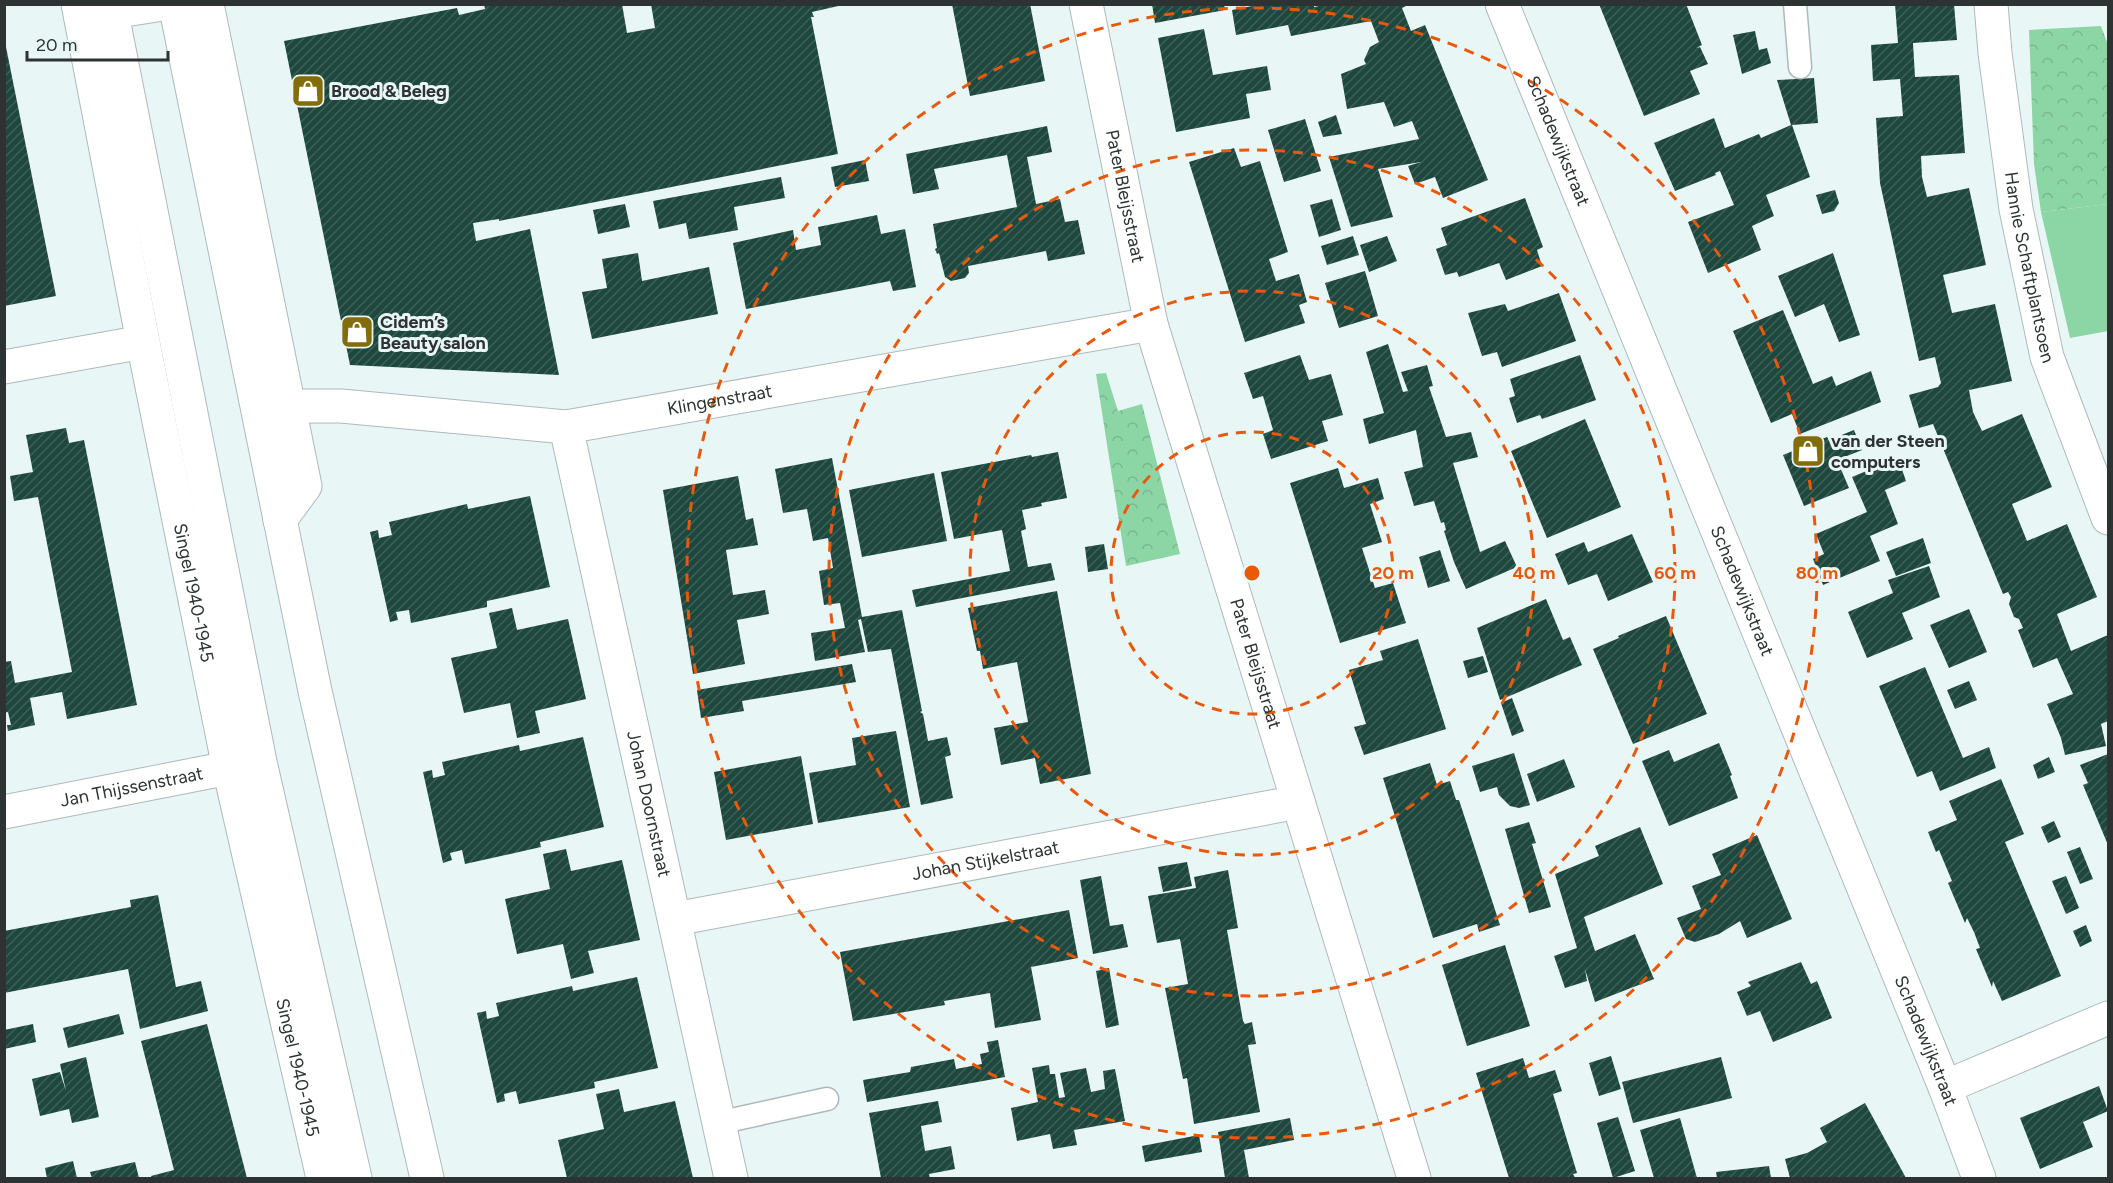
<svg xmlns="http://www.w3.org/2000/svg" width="2113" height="1183" viewBox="0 0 2113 1183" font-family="Figtree,sans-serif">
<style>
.green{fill:#8cd6a6}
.forest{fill:url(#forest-crowns)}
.building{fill:url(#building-hatch)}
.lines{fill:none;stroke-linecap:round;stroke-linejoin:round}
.lane-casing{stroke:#aebaba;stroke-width:25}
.street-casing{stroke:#aebaba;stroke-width:35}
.secondary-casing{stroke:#aebaba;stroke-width:35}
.lane{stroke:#fff;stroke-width:22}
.street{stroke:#fff;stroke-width:33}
.secondary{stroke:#fff;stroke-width:33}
.ring{fill:none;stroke:#e8590c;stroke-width:3;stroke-dasharray:10 8}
.labels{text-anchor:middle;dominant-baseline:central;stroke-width:6;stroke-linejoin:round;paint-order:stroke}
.poi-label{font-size:18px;font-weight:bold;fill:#2d3232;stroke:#e9f6f6;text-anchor:start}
.street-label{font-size:18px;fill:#2d3232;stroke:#e9f6f6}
.centre{fill:#e8590c;stroke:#e9f6f6;stroke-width:3}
.ring-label{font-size:18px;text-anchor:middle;font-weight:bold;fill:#e8590c;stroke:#e9f6f6;stroke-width:6;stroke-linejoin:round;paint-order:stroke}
</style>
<defs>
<pattern id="forest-crowns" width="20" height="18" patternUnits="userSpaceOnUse" patternTransform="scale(1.5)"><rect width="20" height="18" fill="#8cd6a6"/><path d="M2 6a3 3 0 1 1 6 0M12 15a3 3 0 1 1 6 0" fill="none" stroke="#79b88f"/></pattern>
<pattern id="building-hatch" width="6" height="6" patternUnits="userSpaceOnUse" patternTransform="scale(1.5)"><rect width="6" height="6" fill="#1e473d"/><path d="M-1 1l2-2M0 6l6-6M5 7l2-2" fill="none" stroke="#3e6058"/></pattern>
</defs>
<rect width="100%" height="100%" fill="#e9f6f6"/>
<path class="green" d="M 2108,204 L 2108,331 L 2070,338 L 2041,212 Z"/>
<path class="forest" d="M 2101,26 L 2108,45 L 2108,204 L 2041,212 L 2034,164 L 2029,30 Z
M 1106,373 L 1118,411 L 1142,404 L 1180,554 L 1126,566 L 1096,374 Z"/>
<path class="building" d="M 484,4 L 622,4 L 627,33 L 655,28 L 651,4 L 847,4 L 812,12 L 814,17 L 811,17 L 838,154 L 499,221 L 499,219 L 473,223 L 476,241 L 530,229 L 559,375 L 350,365 L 284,41 L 457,8 L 459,15 L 485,9 Z
M 952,4 L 1030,4 L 1045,81 L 970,96 Z
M 1152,4 L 1224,4 L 1225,10 L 1155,23 Z
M 1262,4 L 1314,4 L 1314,7 L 1328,4 L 1410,4 L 1402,8 L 1411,31 L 1425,25 L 1488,180 L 1443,198 L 1435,177 L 1415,184 L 1408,166 L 1421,162 L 1378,169 L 1393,217 L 1351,227 L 1329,157 L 1419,139 L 1412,121 L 1394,127 L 1384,102 L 1347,109 L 1341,74 L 1366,64 L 1364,60 L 1370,47 L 1379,42 L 1371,21 L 1291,36 L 1288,25 L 1236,35 L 1232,10 Z
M 1599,4 L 1686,4 L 1702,45 L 1696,48 L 1700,47 L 1708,64 L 1690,71 L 1700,94 L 1644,116 Z
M 1895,4 L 1954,4 L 1957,40 L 1913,43 L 1915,77 L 1959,75 L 1965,153 L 1921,156 L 1922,177 L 1927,197 L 1969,188 L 1986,265 L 1943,275 L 1952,313 L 1995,304 L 2012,381 L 1969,390 L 1973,412 L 1982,431 L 2022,414 L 2052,487 L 2012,504 L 2027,541 L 2067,524 L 2097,597 L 2057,614 L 2071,651 L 2108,635 L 2108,721 L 2101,724 L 2106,746 L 2065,755 L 2061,738 L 2047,704 L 2073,694 L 2057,658 L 2033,668 L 2018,630 L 2023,628 L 2019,619 L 2014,617 L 2009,604 L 2011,597 L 2008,592 L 2003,594 L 1933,424 L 1919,428 L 1909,395 L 1938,387 L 1941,383 L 1935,357 L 1919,361 L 1880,183 L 1876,118 L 1903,116 L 1900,79 L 1873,81 L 1871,45 L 1898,43 Z
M 1204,29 L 1213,75 L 1267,66 L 1271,90 L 1246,94 L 1250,118 L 1176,132 L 1158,38 Z
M 1755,31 L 1759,50 L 1767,48 L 1771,63 L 1742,74 L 1733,35 Z
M 4,37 L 56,296 L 4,306 Z
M 1814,78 L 1818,123 L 1792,125 L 1810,177 L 1766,195 L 1774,216 L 1752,226 L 1761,250 L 1708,273 L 1688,222 L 1734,205 L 1720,171 L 1715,173 L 1716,175 L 1675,191 L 1654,143 L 1714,118 L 1725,148 L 1759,134 L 1761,138 L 1791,125 L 1777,80 Z
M 1336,115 L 1342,134 L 1323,137 L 1318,122 Z
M 1305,119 L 1321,171 L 1284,182 L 1268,130 Z
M 1047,126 L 1052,152 L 1027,157 L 1036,204 L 1060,199 L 1065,222 L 1078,220 L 1085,254 L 1048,261 L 1046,251 L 968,266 L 969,273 L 965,278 L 951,281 L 945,277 L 939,253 L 937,254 L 935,249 L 937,248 L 933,224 L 1017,207 L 1007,155 L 934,169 L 939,189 L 913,194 L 906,154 Z
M 1234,148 L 1241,167 L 1260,161 L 1288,252 L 1269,259 L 1276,281 L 1299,274 L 1307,302 L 1299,305 L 1305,323 L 1245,342 L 1189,162 Z
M 865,160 L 869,181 L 835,187 L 831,167 Z
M 781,177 L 785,198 L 734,207 L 738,230 L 689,239 L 686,223 L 659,229 L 653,201 Z
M 1835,190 L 1839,203 L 1834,211 L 1822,214 L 1816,195 Z
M 1525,198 L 1543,247 L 1537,250 L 1542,266 L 1506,280 L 1499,263 L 1459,277 L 1457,272 L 1445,275 L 1436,249 L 1447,245 L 1441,228 Z
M 1332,199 L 1341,230 L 1319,237 L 1310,205 Z
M 625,204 L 630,227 L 598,234 L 593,210 Z
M 877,215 L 881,234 L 905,229 L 916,287 L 893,291 L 890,281 L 746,309 L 733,243 L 793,230 L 796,250 L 821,245 L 818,227 Z
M 1353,236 L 1359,255 L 1327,265 L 1321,246 Z
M 1387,236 L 1397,261 L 1369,272 L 1360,245 Z
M 638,253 L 642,281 L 709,267 L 718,314 L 592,339 L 582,292 L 607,288 L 602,259 Z
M 1833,253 L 1860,335 L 1839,342 L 1824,304 L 1795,317 L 1778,276 Z
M 1365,271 L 1378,316 L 1339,328 L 1325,283 Z
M 1559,293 L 1576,341 L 1502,367 L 1497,352 L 1482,356 L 1468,313 L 1505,304 L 1508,311 Z
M 1783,310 L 1813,384 L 1832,376 L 1836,386 L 1871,371 L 1881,402 L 1800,434 L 1792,414 L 1771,423 L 1733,331 Z
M 1388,344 L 1403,392 L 1408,391 L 1401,372 L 1427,365 L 1433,386 L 1429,387 L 1446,437 L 1471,432 L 1478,457 L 1453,463 L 1480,552 L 1505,541 L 1517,567 L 1466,589 L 1454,562 L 1444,531 L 1446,530 L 1444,522 L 1441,523 L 1434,501 L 1414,506 L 1404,472 L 1423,467 L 1416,430 L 1369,444 L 1363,419 L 1384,413 L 1366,352 Z
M 1300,355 L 1309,380 L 1331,374 L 1343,415 L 1322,421 L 1328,441 L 1271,459 L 1263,434 L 1273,430 L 1263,396 L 1253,399 L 1244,373 Z
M 1580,355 L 1596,400 L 1542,419 L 1540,415 L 1517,423 L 1509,398 L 1515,396 L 1510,379 Z
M 1585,419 L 1621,507 L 1547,538 L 1511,451 Z
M 66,428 L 69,443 L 84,440 L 137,705 L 67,719 L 62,692 L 30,698 L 35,725 L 8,731 L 7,725 L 11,725 L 8,712 L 4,713 L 4,662 L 11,661 L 15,683 L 72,672 L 38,497 L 14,501 L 10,476 L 33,472 L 26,435 Z
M 1854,430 L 1862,450 L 1837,460 L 1849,488 L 1804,506 L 1783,455 L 1827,437 L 1829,440 Z
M 1058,452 L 1067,498 L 1041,503 L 1042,506 L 1022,510 L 1026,529 L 1021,531 L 1028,567 L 1051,563 L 1055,580 L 916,607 L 912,590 L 1010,571 L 1002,530 L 954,539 L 941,472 L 1031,455 L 1032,457 Z
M 832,458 L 862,617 L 902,610 L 922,711 L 920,712 L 923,714 L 928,741 L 947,737 L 951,755 L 945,757 L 953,798 L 921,805 L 891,649 L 868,652 L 861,619 L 858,620 L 865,652 L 815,661 L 811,633 L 845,628 L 840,603 L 824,605 L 819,571 L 833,568 L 828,538 L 813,541 L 807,509 L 783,513 L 775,469 Z
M 1898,458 L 1906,481 L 1885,490 L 1898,524 L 1870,536 L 1880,561 L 1823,585 L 1813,559 L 1824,554 L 1816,534 L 1867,512 L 1852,477 Z
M 1338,468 L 1344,488 L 1378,478 L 1384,499 L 1370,504 L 1382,542 L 1362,548 L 1375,588 L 1393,583 L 1406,623 L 1340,643 L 1290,483 Z
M 934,473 L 947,541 L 862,557 L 849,490 Z
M 738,476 L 746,520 L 753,518 L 758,545 L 726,550 L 733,595 L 765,590 L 769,614 L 737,620 L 745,664 L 693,674 L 663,490 Z
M 530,496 L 550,587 L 487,601 L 487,607 L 411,623 L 409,610 L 396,612 L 398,620 L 390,622 L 370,532 L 378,530 L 379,538 L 392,535 L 389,522 L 467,504 L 468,509 Z
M 1632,534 L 1653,582 L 1608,601 L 1597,574 L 1568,585 L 1555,554 L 1584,542 L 1588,552 Z
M 1923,538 L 1931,563 L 1896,576 L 1886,552 Z
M 1104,544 L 1108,569 L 1088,572 L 1085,547 Z
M 1440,550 L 1450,581 L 1428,588 L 1419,557 Z
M 1929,566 L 1940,597 L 1902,613 L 1913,639 L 1867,658 L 1848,612 L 1893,593 L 1888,580 Z
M 1057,591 L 1091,774 L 1040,784 L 1035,758 L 1001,765 L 994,728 L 1028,722 L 1017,662 L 983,669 L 980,651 L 977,651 L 968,608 Z
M 1546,599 L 1563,640 L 1570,637 L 1582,665 L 1500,700 L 1477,628 Z
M 512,608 L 517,630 L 568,619 L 586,699 L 535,711 L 540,733 L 517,738 L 510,703 L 464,713 L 451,658 L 497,648 L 489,613 Z
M 1969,609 L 1987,652 L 1949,668 L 1930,625 Z
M 1666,616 L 1707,714 L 1633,744 L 1593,649 L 1619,638 L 1618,636 Z
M 1418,639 L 1446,729 L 1364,755 L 1354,727 L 1366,724 L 1349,670 L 1383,660 L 1380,651 Z
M 1483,656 L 1488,672 L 1468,678 L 1463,661 Z
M 852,664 L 856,682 L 742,701 L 744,711 L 701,718 L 697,690 Z
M 1925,667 L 1963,758 L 1989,747 L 1996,768 L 1940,791 L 1932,771 L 1917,777 L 1879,686 Z
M 1969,681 L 1977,700 L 1955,709 L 1947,690 Z
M 1512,698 L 1524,731 L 1512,736 L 1501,703 Z
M 896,731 L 910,807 L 818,823 L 809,773 L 856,765 L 852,738 Z
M 583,737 L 604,827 L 540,842 L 541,847 L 465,864 L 462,850 L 450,853 L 452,860 L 443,863 L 423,772 L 432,770 L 433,778 L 445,775 L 442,762 L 519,745 L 520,751 Z
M 1719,743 L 1732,775 L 1730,776 L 1738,798 L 1669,826 L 1642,761 L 1669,750 L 1674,762 Z
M 1514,753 L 1530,805 L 1519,808 L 1510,806 L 1499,795 L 1497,787 L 1480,792 L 1472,766 Z
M 2108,754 L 2108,845 L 2083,785 L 2088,783 L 2080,765 Z
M 801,756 L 813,824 L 726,840 L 714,772 Z
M 2049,757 L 2055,772 L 2038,779 L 2033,765 Z
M 1564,759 L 1575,787 L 1537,802 L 1527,774 Z
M 1430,763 L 1437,785 L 1450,781 L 1456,800 L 1459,800 L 1500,925 L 1479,932 L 1477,924 L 1433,938 L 1383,778 Z
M 2001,779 L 2024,834 L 2005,842 L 2061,976 L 2002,1001 L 1993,981 L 1992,987 L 1976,949 L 1980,948 L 1974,932 L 1967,918 L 1965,923 L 1948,883 L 1952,881 L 1939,850 L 1936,852 L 1928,832 L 1957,820 L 1949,801 Z
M 2054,821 L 2061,837 L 2048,843 L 2041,827 Z
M 1529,822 L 1536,843 L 1532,844 L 1551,907 L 1529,913 L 1505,829 Z
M 1640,827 L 1663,884 L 1584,917 L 1595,951 L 1635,934 L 1654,979 L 1595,1002 L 1585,969 L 1587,981 L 1565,988 L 1554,956 L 1577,948 L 1555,874 L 1599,856 L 1595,846 Z
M 1757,835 L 1792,919 L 1747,938 L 1740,921 L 1719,934 L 1695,942 L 1686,939 L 1677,918 L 1701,909 L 1692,886 L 1721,875 L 1712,854 Z
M 2080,847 L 2093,879 L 2080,884 L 2067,852 Z
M 566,849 L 571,871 L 622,860 L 640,940 L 588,951 L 594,973 L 571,979 L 563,944 L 517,954 L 505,899 L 550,889 L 543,854 Z
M 1187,862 L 1192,886 L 1163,892 L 1158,867 Z
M 1228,870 L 1238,928 L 1227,930 L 1243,1021 L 1245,1024 L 1252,1022 L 1256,1044 L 1248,1045 L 1260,1112 L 1194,1124 L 1187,1078 L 1183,1079 L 1165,988 L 1188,984 L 1180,939 L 1157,943 L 1148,896 L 1196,888 L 1194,877 Z
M 1101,876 L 1110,926 L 1123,924 L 1128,947 L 1093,954 L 1080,880 Z
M 2066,876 L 2079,908 L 2066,914 L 2052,881 Z
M 158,895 L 176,987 L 201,981 L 208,1011 L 140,1029 L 128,969 L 4,993 L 4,931 L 131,907 L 130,900 Z
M 1069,910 L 1078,958 L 1031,967 L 1041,1020 L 995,1028 L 990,993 L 944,1001 L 945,1005 L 853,1021 L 840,952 Z
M 2086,925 L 2092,941 L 2080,947 L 2073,931 Z
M 1505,945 L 1530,1026 L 1467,1046 L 1442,965 Z
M 1801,962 L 1811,984 L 1817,981 L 1832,1018 L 1773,1042 L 1760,1011 L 1747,1016 L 1737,992 L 1751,986 L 1748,982 Z
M 1109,968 L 1119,1025 L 1106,1028 L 1096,971 Z
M 637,977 L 658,1068 L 594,1082 L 595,1088 L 519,1104 L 516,1091 L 504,1094 L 505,1101 L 497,1103 L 477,1013 L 486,1011 L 487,1019 L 499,1016 L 496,1003 L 572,986 L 573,991 Z
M 119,1014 L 124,1034 L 68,1048 L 63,1028 Z
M 33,1024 L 36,1042 L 4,1049 L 4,1030 Z
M 207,1024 L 247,1178 L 152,1178 L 151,1176 L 174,1170 L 141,1041 Z
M 998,1040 L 1005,1077 L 867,1102 L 863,1080 L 910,1072 L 911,1067 L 954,1059 L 956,1069 L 982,1064 L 980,1054 L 989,1052 L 987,1042 Z
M 1611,1056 L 1621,1089 L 1599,1096 L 1589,1063 Z
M 86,1057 L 99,1117 L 72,1123 L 69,1109 L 40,1116 L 32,1079 L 60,1072 L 66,1091 L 60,1064 Z
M 1721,1057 L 1732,1098 L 1633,1123 L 1622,1082 Z
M 1523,1058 L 1529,1078 L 1555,1070 L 1562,1091 L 1553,1094 L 1577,1173 L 1573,1174 L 1575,1178 L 1509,1178 L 1476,1073 Z
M 1049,1065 L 1050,1074 L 1055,1074 L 1059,1098 L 1065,1097 L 1060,1073 L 1086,1068 L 1091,1092 L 1105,1089 L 1103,1071 L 1115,1069 L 1125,1121 L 1074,1130 L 1077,1145 L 1053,1149 L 1050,1134 L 1017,1141 L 1011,1108 L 1038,1102 L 1032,1068 Z
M 2099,1086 L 2108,1111 L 2083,1122 L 2093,1147 L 2040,1169 L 2020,1118 Z
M 619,1089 L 624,1112 L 675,1101 L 693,1178 L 567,1178 L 558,1140 L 604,1129 L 596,1094 Z
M 938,1101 L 942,1122 L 921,1126 L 925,1151 L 951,1146 L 955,1169 L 929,1174 L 930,1178 L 881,1178 L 869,1113 Z
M 1865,1103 L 1906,1178 L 1790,1178 L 1785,1159 L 1807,1153 L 1827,1142 L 1820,1128 Z
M 1618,1117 L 1635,1171 L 1613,1178 L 1597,1123 Z
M 1290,1118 L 1294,1140 L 1244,1150 L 1249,1178 L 1225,1178 L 1218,1132 Z
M 1680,1118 L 1697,1178 L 1654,1178 L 1640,1130 Z
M 1199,1135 L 1202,1152 L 1145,1162 L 1142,1146 Z
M 73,1161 L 77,1178 L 47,1178 L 45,1168 Z
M 135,1162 L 139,1178 L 92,1178 L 90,1172 Z
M 1769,1166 L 1771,1178 L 1717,1178 L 1716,1172 Z"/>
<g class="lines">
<g class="lane-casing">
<path id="lane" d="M 1795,4 L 1800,67
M 718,1123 L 827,1099"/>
</g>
<g class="street-casing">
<g id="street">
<path id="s1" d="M 78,4 L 143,342 L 229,768 L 323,1178"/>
<path d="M 207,4 L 305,486 L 280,520"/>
<path id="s2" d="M 1086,4 L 1151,324 L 1414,1178"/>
<path id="s3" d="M 1502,4 L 1945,1087 L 1979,1178"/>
<path id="s4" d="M 1991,4 L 1995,53 L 2016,209 L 2047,357 L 2108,518"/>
<path d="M 112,12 L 163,4"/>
<path d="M 4,367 L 143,342"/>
<path id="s5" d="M 287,406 L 341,406 L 566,427 L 1151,324"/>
<path id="s6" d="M 566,427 L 731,1178"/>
<path id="s7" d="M 4,812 L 249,764"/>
<path id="s8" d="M 675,919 L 1298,802"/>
<path d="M 1945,1087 L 2108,1018"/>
</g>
</g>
<g class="secondary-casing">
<path id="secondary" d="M 110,4 L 260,762 L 355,1178
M 175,4 L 315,691 L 427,1178"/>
</g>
<use href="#lane" class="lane"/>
<use href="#street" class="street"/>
<use href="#secondary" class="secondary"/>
</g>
<g class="ring">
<circle cx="1252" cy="573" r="141"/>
<circle cx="1252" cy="573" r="282"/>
<circle cx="1252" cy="573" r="423"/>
<circle cx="1252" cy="573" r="565"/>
</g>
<defs>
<g id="shop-square" transform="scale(1.725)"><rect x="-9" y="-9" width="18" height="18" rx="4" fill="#826d0a" stroke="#e9f6f6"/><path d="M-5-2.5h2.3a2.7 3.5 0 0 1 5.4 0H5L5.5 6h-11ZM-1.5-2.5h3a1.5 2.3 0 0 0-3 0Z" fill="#fff"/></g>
</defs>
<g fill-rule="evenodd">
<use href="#shop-square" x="308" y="91"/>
<use href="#shop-square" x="357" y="332"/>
<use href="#shop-square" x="1808" y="451"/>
</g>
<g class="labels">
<g class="poi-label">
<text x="331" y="91">Brood &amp; Beleg</text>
<text x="380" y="322">Cidem’s<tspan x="380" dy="21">Beauty salon</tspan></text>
<text x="1831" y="441">van der Steen<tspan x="1831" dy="21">computers</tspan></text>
</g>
<g class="street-label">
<text stroke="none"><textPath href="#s3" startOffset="148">Schadewijkstraat</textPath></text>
<text stroke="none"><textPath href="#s2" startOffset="196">Pater Bleijsstraat</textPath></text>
<text stroke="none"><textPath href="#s4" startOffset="266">Hannie Schaftplantsoen</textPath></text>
<text stroke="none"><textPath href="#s5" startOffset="436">Klingenstraat</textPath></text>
<text stroke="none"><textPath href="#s3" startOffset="634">Schadewijkstraat</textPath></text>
<text stroke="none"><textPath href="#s1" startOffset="600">Singel 1940-1945</textPath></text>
<text stroke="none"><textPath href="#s2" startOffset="682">Pater Bleijsstraat</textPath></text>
<text stroke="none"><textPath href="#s7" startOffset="130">Jan Thijssenstraat</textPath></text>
<text stroke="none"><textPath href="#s6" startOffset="386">Johan Doornstraat</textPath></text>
<text stroke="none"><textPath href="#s8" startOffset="316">Johan Stijkelstraat</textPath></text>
<text stroke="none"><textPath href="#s3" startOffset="1120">Schadewijkstraat</textPath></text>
<text stroke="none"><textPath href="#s1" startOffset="1086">Singel 1940-1945</textPath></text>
</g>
</g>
<circle cx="1252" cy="573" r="9" class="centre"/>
<g class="ring-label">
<text x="1393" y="579">20 m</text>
<text x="1534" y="579">40 m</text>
<text x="1675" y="579">60 m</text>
<text x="1817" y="579">80 m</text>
</g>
<rect width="2113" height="1183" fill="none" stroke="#2d3232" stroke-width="12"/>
<path d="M27 51v9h141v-9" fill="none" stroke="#2d3232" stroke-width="3"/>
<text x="36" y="51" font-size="18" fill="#2d3232" stroke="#e9f6f6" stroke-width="4.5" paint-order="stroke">20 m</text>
</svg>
